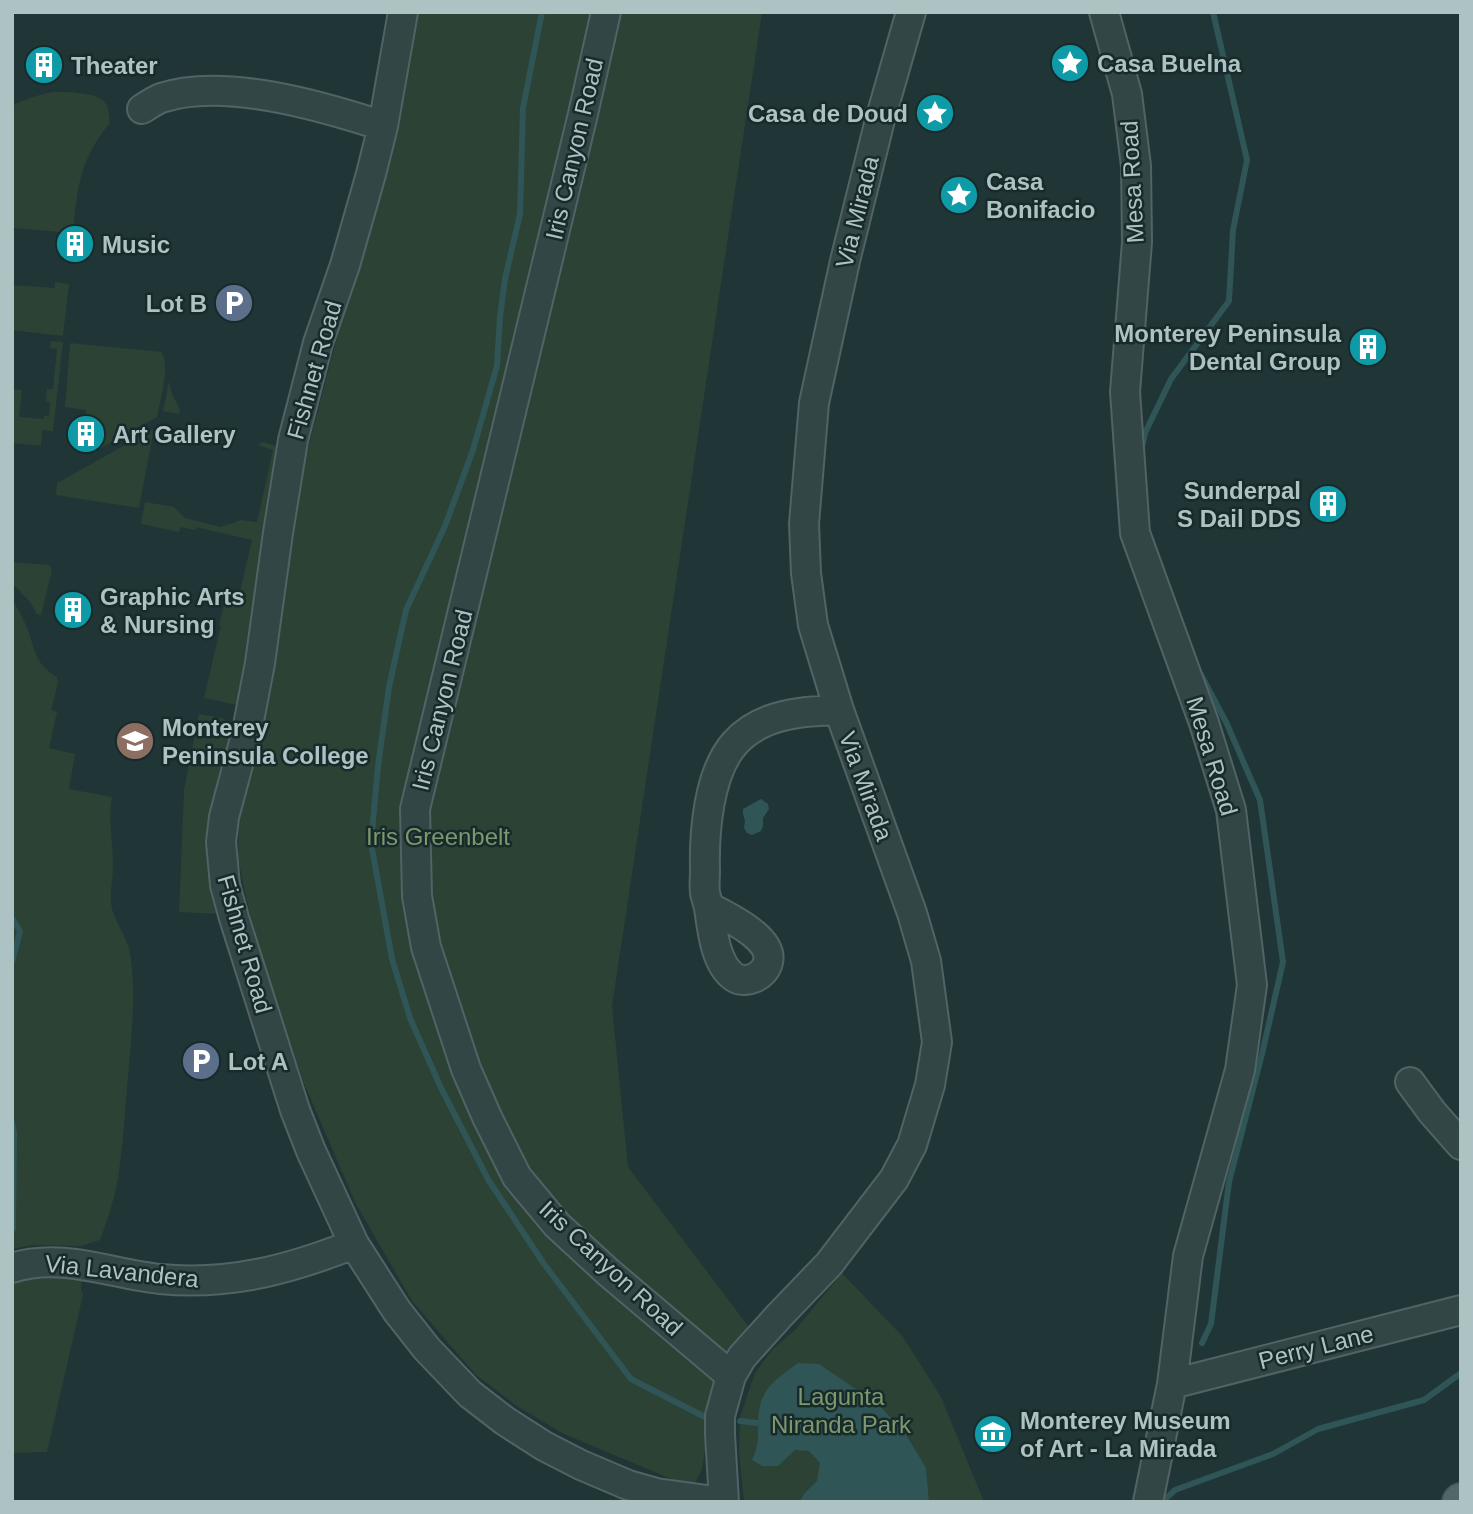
<svg xmlns="http://www.w3.org/2000/svg" width="1473" height="1514" viewBox="0 0 1473 1514" font-family="Arial,sans-serif">
<style>
.green{fill:#2c4235}
.water{fill:#2f5556}
.lines{fill:none;stroke-linecap:round;stroke-linejoin:round}
.stream{stroke:#2f5556;stroke-width:6}
.minor-casing{stroke:#516364;stroke-width:32}
.major-casing{stroke:#405253;stroke-width:38}
.minor{stroke:#334646;stroke-width:28}
.major{stroke:#516667;stroke-width:35}
.labels{text-anchor:middle;dominant-baseline:central;stroke-width:5;stroke-linejoin:round;paint-order:stroke}
.poi-label{font-size:24px;font-weight:bold;fill:#adc2c3;stroke:#192a2b;text-anchor:start}
.street-label{font-size:24px;fill:#adc2c3;stroke:#192a2b}
.park-label{font-size:24px;fill:#7b986e;stroke:#192a2b}
</style>
<rect width="100%" height="100%" fill="#203536"/>
<path class="green" d="M 418,12 L 762,12 L 612,1006 L 628,1167 L 758,1339 L 708,1433 L 702,1469 L 694,1485 L 676,1481 L 562,1433 L 517,1406 L 476,1375 L 412,1301 L 356,1204 L 303,1081 L 252,926 L 238,858 L 239,821 L 266,708 L 306,456 L 342,318 L 389,161 Z
M 52,92 C 64,92 102,91 107,106 C 109,111 109,118 110,123 C 77,163 78,190 72,238 L 60,237 L 60,232 L 14,228 L 12,247 L 12,105 L 36,96 Z
M 55,282 L 69,284 L 63,336 L 12,330 L 12,285 L 55,288 Z
M 51,341 L 63,342 L 53,431 L 42,430 L 41,446 L 12,443 L 12,389 L 22,390 L 19,417 L 44,419 L 44,416 L 49,416 L 50,402 L 46,401 L 47,389 L 53,389 L 57,349 L 50,348 Z
M 70,343 L 161,352 C 171,365 160,400 157,417 L 99,449 L 101,420 L 86,419 L 86,410 L 65,407 Z
M 169,381 L 172,394 L 180,410 L 179,414 L 163,411 Z
M 154,429 L 139,508 L 56,495 L 57,483 Z
M 262,442 L 274,445 L 278,449 L 241,704 L 237,705 L 204,698 L 221,625 L 219,625 L 227,594 L 239,596 L 252,540 L 196,527 L 195,530 L 180,527 L 179,532 L 141,524 L 145,502 L 174,507 L 185,518 L 221,527 L 241,520 L 257,522 L 273,450 L 258,445 Z
M 12,562 L 49,565 L 52,570 L 41,615 L 37,614 L 30,602 L 12,583 Z
M 12,599 C 18,609 24,619 28,630 C 35,651 36,665 57,677 L 58,683 L 51,710 L 57,712 L 49,748 L 75,754 L 69,789 L 112,797 C 108,821 113,842 113,866 C 113,880 109,895 112,909 C 117,927 129,939 131,959 C 136,998 131,1038 128,1077 C 125,1112 123,1148 117,1184 C 113,1203 107,1222 100,1240 L 81,1246 L 33,1245 L 12,1249 Z
M 199,714 C 212,717 230,716 235,730 C 224,765 209,803 206,840 C 205,864 212,892 220,914 L 179,912 L 184,790 Z
M 842,1273 L 903,1337 L 941,1397 L 984,1502 L 744,1502 L 739,1452 L 740,1417 L 755,1373 L 772,1350 L 796,1329 Z
M 36,1274 L 80,1278 L 82,1280 L 81,1289 L 83,1295 L 47,1452 L 12,1453 L 12,1280 Z"/>
<path class="water" d="M 761,799 L 768,804 L 769,809 L 763,818 L 763,826 L 761,831 L 752,835 L 747,833 L 744,828 L 745,821 L 743,814 L 743,809 Z
M 798,1363 L 819,1364 L 879,1405 L 905,1433 L 926,1468 L 929,1502 L 800,1502 L 804,1494 L 817,1481 L 820,1463 L 809,1451 L 795,1450 L 778,1466 L 762,1466 L 752,1460 C 758,1448 758,1440 758,1427 C 758,1390 771,1383 798,1363 Z"/>
<g class="lines">
<path class="stream" d="M 542,12 L 523,108 L 520,214 L 505,279 L 500,317 L 497,366 L 473,450 L 445,526 L 406,610 L 389,687 L 378,766 L 371,843 L 392,959 L 410,1018 L 441,1088 L 489,1181 L 544,1264 L 631,1379 L 705,1417
M 1141,452 L 1145,433 L 1171,379 L 1229,301 L 1233,230 L 1247,160 L 1213,12
M 1200,673 L 1226,722 L 1260,800 L 1283,962 L 1262,1054 L 1229,1182 L 1211,1324 L 1202,1343
M 12,918 L 20,931 L 12,962
M 12,1122 L 14,1133 L 13,1229
M 740,1421 L 757,1423
M 1164,1500 L 1175,1490 L 1273,1454 L 1318,1429 L 1424,1400 L 1461,1373"/>
<g class="minor-casing">
<path id="minor" d="M 403,12 L 383,126 L 371,174 L 345,265 L 318,343 L 293,440 L 278,533 L 260,663 L 247,731 L 224,817 L 221,842 L 225,885 L 234,918 L 295,1110 L 311,1151 L 354,1244 L 397,1311 L 427,1349 L 470,1394 L 505,1421 L 544,1446 L 581,1465 L 628,1485 L 656,1493 L 722,1502
M 606,12 L 583,114 L 415,809 L 417,896 L 426,947 L 466,1069 L 487,1117 L 517,1177 L 557,1225 L 608,1272 L 731,1376
M 1104,12 L 1127,94 L 1136,166 L 1137,242 L 1125,392 L 1135,533 L 1204,723 L 1231,810 L 1252,985 L 1240,1070 L 1188,1256 L 1172,1384 L 1148,1502
M 142,109 C 148,105 154,101 161,98 C 223,77 322,106 383,126
M 709,907 C 726,916 774,938 768,962 C 765,976 746,985 734,977 C 715,964 712,928 709,908 C 708,903 706,898 705,893 C 704,886 705,878 705,871 C 704,833 708,773 735,743 C 761,714 802,711 839,710
M 1410,1082 L 1432,1112 L 1461,1145
M 12,1268 C 62,1252 111,1274 160,1279 C 229,1286 291,1269 354,1244
M 1172,1384 L 1461,1310
M 724,1502 L 720,1434 L 720,1416 L 731,1376 L 742,1357 L 779,1316 L 829,1264 L 894,1179 L 912,1145 L 930,1085 L 937,1042 L 926,961 L 912,913 L 839,710 L 813,625 L 806,573 L 804,524 L 814,403 L 845,261 L 880,120 L 911,12"/>
</g>
<g class="major-casing">
<path id="major" d="M 1460,1502 L 1461,1501"/>
</g>
<use href="#minor" class="minor"/>
<use href="#major" class="major"/>
</g>
<defs>
<g id="sight-disc" transform="scale(2.0125)"><circle r="9.5" fill="#0f9aa8" stroke="#192a2b"/><path d="M0-6L1.8-2.2L6-1.7L2.9 1.2L3.7 5.4L0 3.3L-3.7 5.4L-2.9 1.2L-6-1.7L-1.8-2.2Z" fill="#fff"/></g>
<g id="building-disc" transform="scale(2.0125)"><circle r="9.5" fill="#0f9aa8" stroke="#192a2b"/><path d="M-4-6H4V6H1V3H-1V6H-4ZM-2.5-4.3h1.7v1.8h-1.7ZM.8-4.3h1.7v1.8H.8ZM-2.5-1h1.7V.8h-1.7ZM.8-1h1.7V.8H.8Z" fill="#fff"/></g>
<g id="parking-disc" transform="scale(2.0125)"><circle r="9.5" fill="#5c6f8a" stroke="#192a2b"/><path d="M-3.5-5.5H1a3.5 3.5 0 0 1 0 7H-1V5.5H-3.5ZM-1-3.4V-.6H.8a1.4 1.4 0 0 0 0-2.8Z" fill="#fff"/></g>
<g id="university-disc" transform="scale(2.0125)"><circle r="9.5" fill="#8d6e63" stroke="#192a2b"/><path d="M0-5L7-2L0 1L-7-2ZM-4 1L0 2.5L4 1V4Q0 6-4 4Z" fill="#fff"/></g>
<g id="museum-disc" transform="scale(2.0125)"><circle r="9.5" fill="#0f9aa8" stroke="#192a2b"/><path d="M0-6L6-3V-2H-6V-3ZM-5-1h2V3h-2ZM-1-1h2V3h-2ZM3-1h2V3H3ZM-6 4H6V6H-6Z" fill="#fff"/></g>
</defs>
<g fill-rule="evenodd">
<use href="#sight-disc" x="1070" y="63"/>
<use href="#building-disc" x="44" y="65"/>
<use href="#sight-disc" x="935" y="113"/>
<use href="#sight-disc" x="959" y="195"/>
<use href="#building-disc" x="75" y="244"/>
<use href="#parking-disc" x="234" y="303"/>
<use href="#building-disc" x="1368" y="347"/>
<use href="#building-disc" x="86" y="434"/>
<use href="#building-disc" x="1328" y="504"/>
<use href="#building-disc" x="73" y="610"/>
<use href="#university-disc" x="135" y="741"/>
<use href="#parking-disc" x="201" y="1061"/>
<use href="#museum-disc" x="993" y="1434"/>
</g>
<g class="labels">
<g class="poi-label">
<text x="1097" y="63">Casa Buelna</text>
<text x="71" y="65">Theater</text>
<text x="908" y="113" text-anchor="end">Casa de Doud</text>
<text x="986" y="181">Casa<tspan x="986" dy="28">Bonifacio</tspan></text>
<text x="102" y="244">Music</text>
<text x="207" y="303" text-anchor="end">Lot B</text>
<text x="1341" y="333" text-anchor="end">Monterey Peninsula<tspan x="1341" dy="28">Dental Group</tspan></text>
<text x="113" y="434">Art Gallery</text>
<text x="1301" y="490" text-anchor="end">Sunderpal<tspan x="1301" dy="28">S Dail DDS</tspan></text>
<text x="100" y="596">Graphic Arts<tspan x="100" dy="28">&amp; Nursing</tspan></text>
<text x="162" y="727">Monterey<tspan x="162" dy="28">Peninsula College</tspan></text>
<text x="228" y="1061">Lot A</text>
<text x="1020" y="1420">Monterey Museum<tspan x="1020" dy="28">of Art - La Mirada</tspan></text>
</g>
<g class="street-label">
<text transform="translate(574 149) rotate(-77)">Iris Canyon Road</text>
<text transform="translate(1132 182) rotate(-93)">Mesa Road</text>
<text transform="translate(857 212) rotate(-76)">Via Mirada</text>
<text transform="translate(314 370) rotate(-74)">Fishnet Road</text>
<text transform="translate(442 700) rotate(-76)">Iris Canyon Road</text>
<text transform="translate(1212 756) rotate(73)">Mesa Road</text>
<text transform="translate(866 786) rotate(70)">Via Mirada</text>
<text transform="translate(245 944) rotate(74)">Fishnet Road</text>
<text transform="translate(611 1268) rotate(43)">Iris Canyon Road</text>
<text transform="translate(122 1271) rotate(6)">Via Lavandera</text>
<text transform="translate(1316 1347) rotate(-14)">Perry Lane</text>
</g>
<g class="park-label">
<text x="438" y="836">Iris Greenbelt</text>
<text x="841" y="1396">Lagunta<tspan x="841" dy="28">Niranda Park</tspan></text>
</g>
</g>
<rect width="1473" height="1514" fill="none" stroke="#adc2c3" stroke-width="28"/>
</svg>
